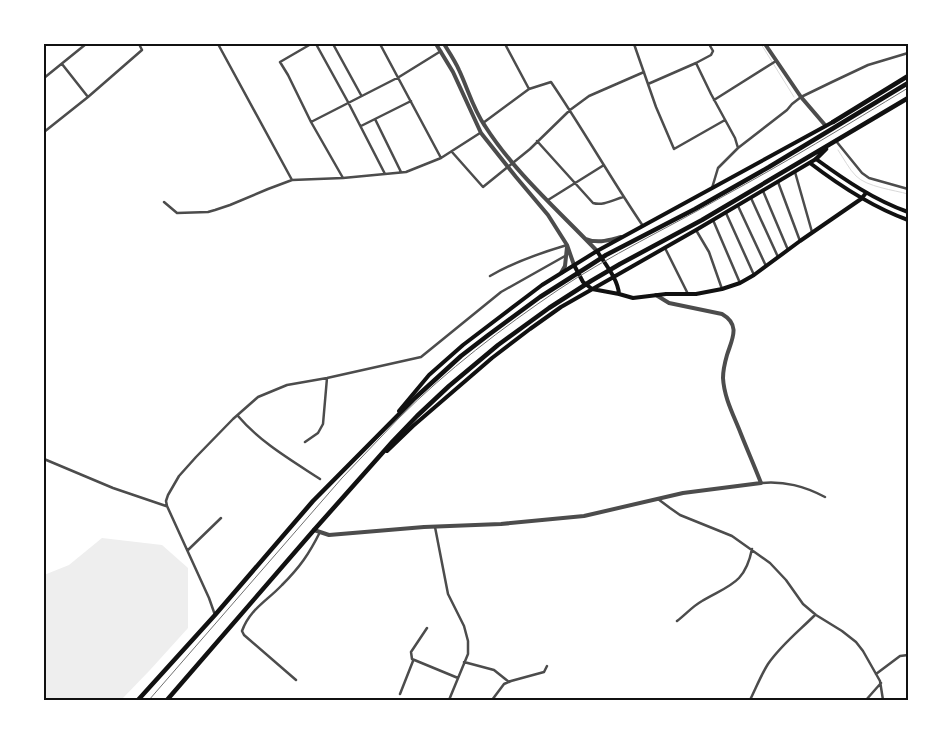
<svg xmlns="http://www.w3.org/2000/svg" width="952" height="744" viewBox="0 0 952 744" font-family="Helvetica,sans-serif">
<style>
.green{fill:#eee}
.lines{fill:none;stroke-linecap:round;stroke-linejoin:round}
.stream{stroke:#d9d9d9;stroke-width:1}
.minor{stroke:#4c4c4c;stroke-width:2.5}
.tertiary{stroke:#4c4c4c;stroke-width:4}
.secondary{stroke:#111;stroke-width:4}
.trunk{stroke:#111;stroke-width:4.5}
.tram{stroke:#707070;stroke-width:1}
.neatline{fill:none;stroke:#111;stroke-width:2}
</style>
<rect width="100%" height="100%" fill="#fff"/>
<path class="green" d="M 102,538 L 162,545 L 188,568 L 188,628 L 150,670 L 121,700 L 44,700 L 44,575 L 69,565 Z"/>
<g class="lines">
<path class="stream" d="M 761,44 L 794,97
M 838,150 C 844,159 849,169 856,176 C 867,187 894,190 908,194"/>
<path class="minor" d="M 218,44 L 292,180 L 343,178 L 406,172 L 441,158 L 480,133
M 311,44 L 280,62 L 288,75 L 311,122 L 399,77 L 441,51
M 316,44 L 348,102 L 385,174
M 333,44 L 361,95
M 380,44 L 441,158
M 505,44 L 529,89
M 634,44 L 656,107 L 674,149 L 725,120
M 696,63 L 711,55 L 713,51 L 709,44
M 62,64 L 88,97
M 44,78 L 86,44
M 648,84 L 696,63 L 711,94 L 735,138 L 738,148
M 714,100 L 776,61
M 375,119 L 401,172
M 311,122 L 343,178
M 483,123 L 529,89 L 551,82 C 583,129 611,179 643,226
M 361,126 L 411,101
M 44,132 L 88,97 L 142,50 L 139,44
M 537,141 L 593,203 C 603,206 613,200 623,197
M 836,141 L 862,173 L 869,178 L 908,189
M 452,152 L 483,187 L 530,149 L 570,110 L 589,96 L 644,72
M 795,172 L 812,232
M 778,182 L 800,241
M 712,188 L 718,168 L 738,148 L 787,110 L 792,104 L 801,97 L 832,82 L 868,65 L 908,53
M 763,191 L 788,250
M 751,198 L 778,257
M 548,200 L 604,165
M 164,202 L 177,213 L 208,212 L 215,210 L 230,205 L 268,189 L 292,180
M 738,206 L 766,266
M 726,213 L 754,275
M 713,220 L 740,283
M 696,230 L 709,252 L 722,289
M 665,248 L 688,294
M 490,276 C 514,262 540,253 567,245
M 238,416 C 260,442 291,460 320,479
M 305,442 L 318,433 L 323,424 L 327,378
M 44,459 L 113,488 L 166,506
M 761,483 C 785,481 804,486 825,497
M 658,499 L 670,508 L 680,515 L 732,536 L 770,563 L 786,580 L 803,604 L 816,615 L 842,631 L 856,642 L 863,651 L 880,681 L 883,700
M 435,527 L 448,594 L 464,626 L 468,641 L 468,654 L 449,700
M 188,550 L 221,518
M 215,615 L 209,598 L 167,506 L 166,501 L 168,495 L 179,476 L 196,457 L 233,419 L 258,397 L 287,385 L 327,378 L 421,357 L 501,292 L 565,256
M 677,621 C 686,614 693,606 702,601 C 729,585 745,584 752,549
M 427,628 L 411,652 L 412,659 L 458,678
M 464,662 L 494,670 L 509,682
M 876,674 L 900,656 L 908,655
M 296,680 L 244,635 L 242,631 C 250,609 267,601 282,585 C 300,567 309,554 320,532
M 400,694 L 413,661
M 492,700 L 504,684 L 511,681 L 544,672 L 547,666
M 750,700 C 756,688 761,675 768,664 C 781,645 799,631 815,615
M 866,700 L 881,683"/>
<path class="tertiary" d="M 436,44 L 453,72 L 481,133 L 516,177 L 548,215 L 567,245 L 574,265
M 444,44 C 449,52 455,61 459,70 C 468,89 473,109 485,126 C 515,173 559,211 597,251
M 765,44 L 801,97 L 825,125
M 586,239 C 598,244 609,240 621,237
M 561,273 L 565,266 L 567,247
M 314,530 L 329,535 L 424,527 L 501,524 L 584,516 L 683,493 L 761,483 C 754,465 746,447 739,429 C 732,412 724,396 723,378 C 723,370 725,362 727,355 C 732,339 741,325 722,314 L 669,303 L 656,295"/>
<path class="secondary" d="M 810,163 C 840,186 872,207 908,220
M 597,251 C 605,264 618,279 619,294
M 574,265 L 583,282 L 592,289 L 619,294 L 633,298 L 666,294 L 696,294 L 722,289 L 740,283 L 754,275 L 800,241 L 861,199 L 866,193
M 399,411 L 429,375 L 463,345 L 542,285 L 597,251 L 833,122
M 387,451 L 413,426 L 492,358 L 530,329 L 561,307 L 696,230 L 816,159 C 845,180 874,200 908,212"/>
<path class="trunk" d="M 833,122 L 908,76
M 816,159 L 826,149
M 138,700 L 215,615 L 313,501 L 415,398 L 461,356 L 487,336 L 540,297 L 589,266 L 606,255 L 695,209 L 769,167 L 908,83
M 167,700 L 314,530 L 393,441 L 417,416 L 449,386 L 498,345 L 549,308 L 591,281 L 620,264 L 702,220 L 908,98"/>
<path class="tram" d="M 149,700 L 342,478 C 361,458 380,438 399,418 C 447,370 502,328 558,290 C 610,255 668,228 722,197 C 785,163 847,125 908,88"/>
</g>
<rect width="952" height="744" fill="none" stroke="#ffffff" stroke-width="90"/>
<rect x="45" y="45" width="862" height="654" class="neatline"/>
</svg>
